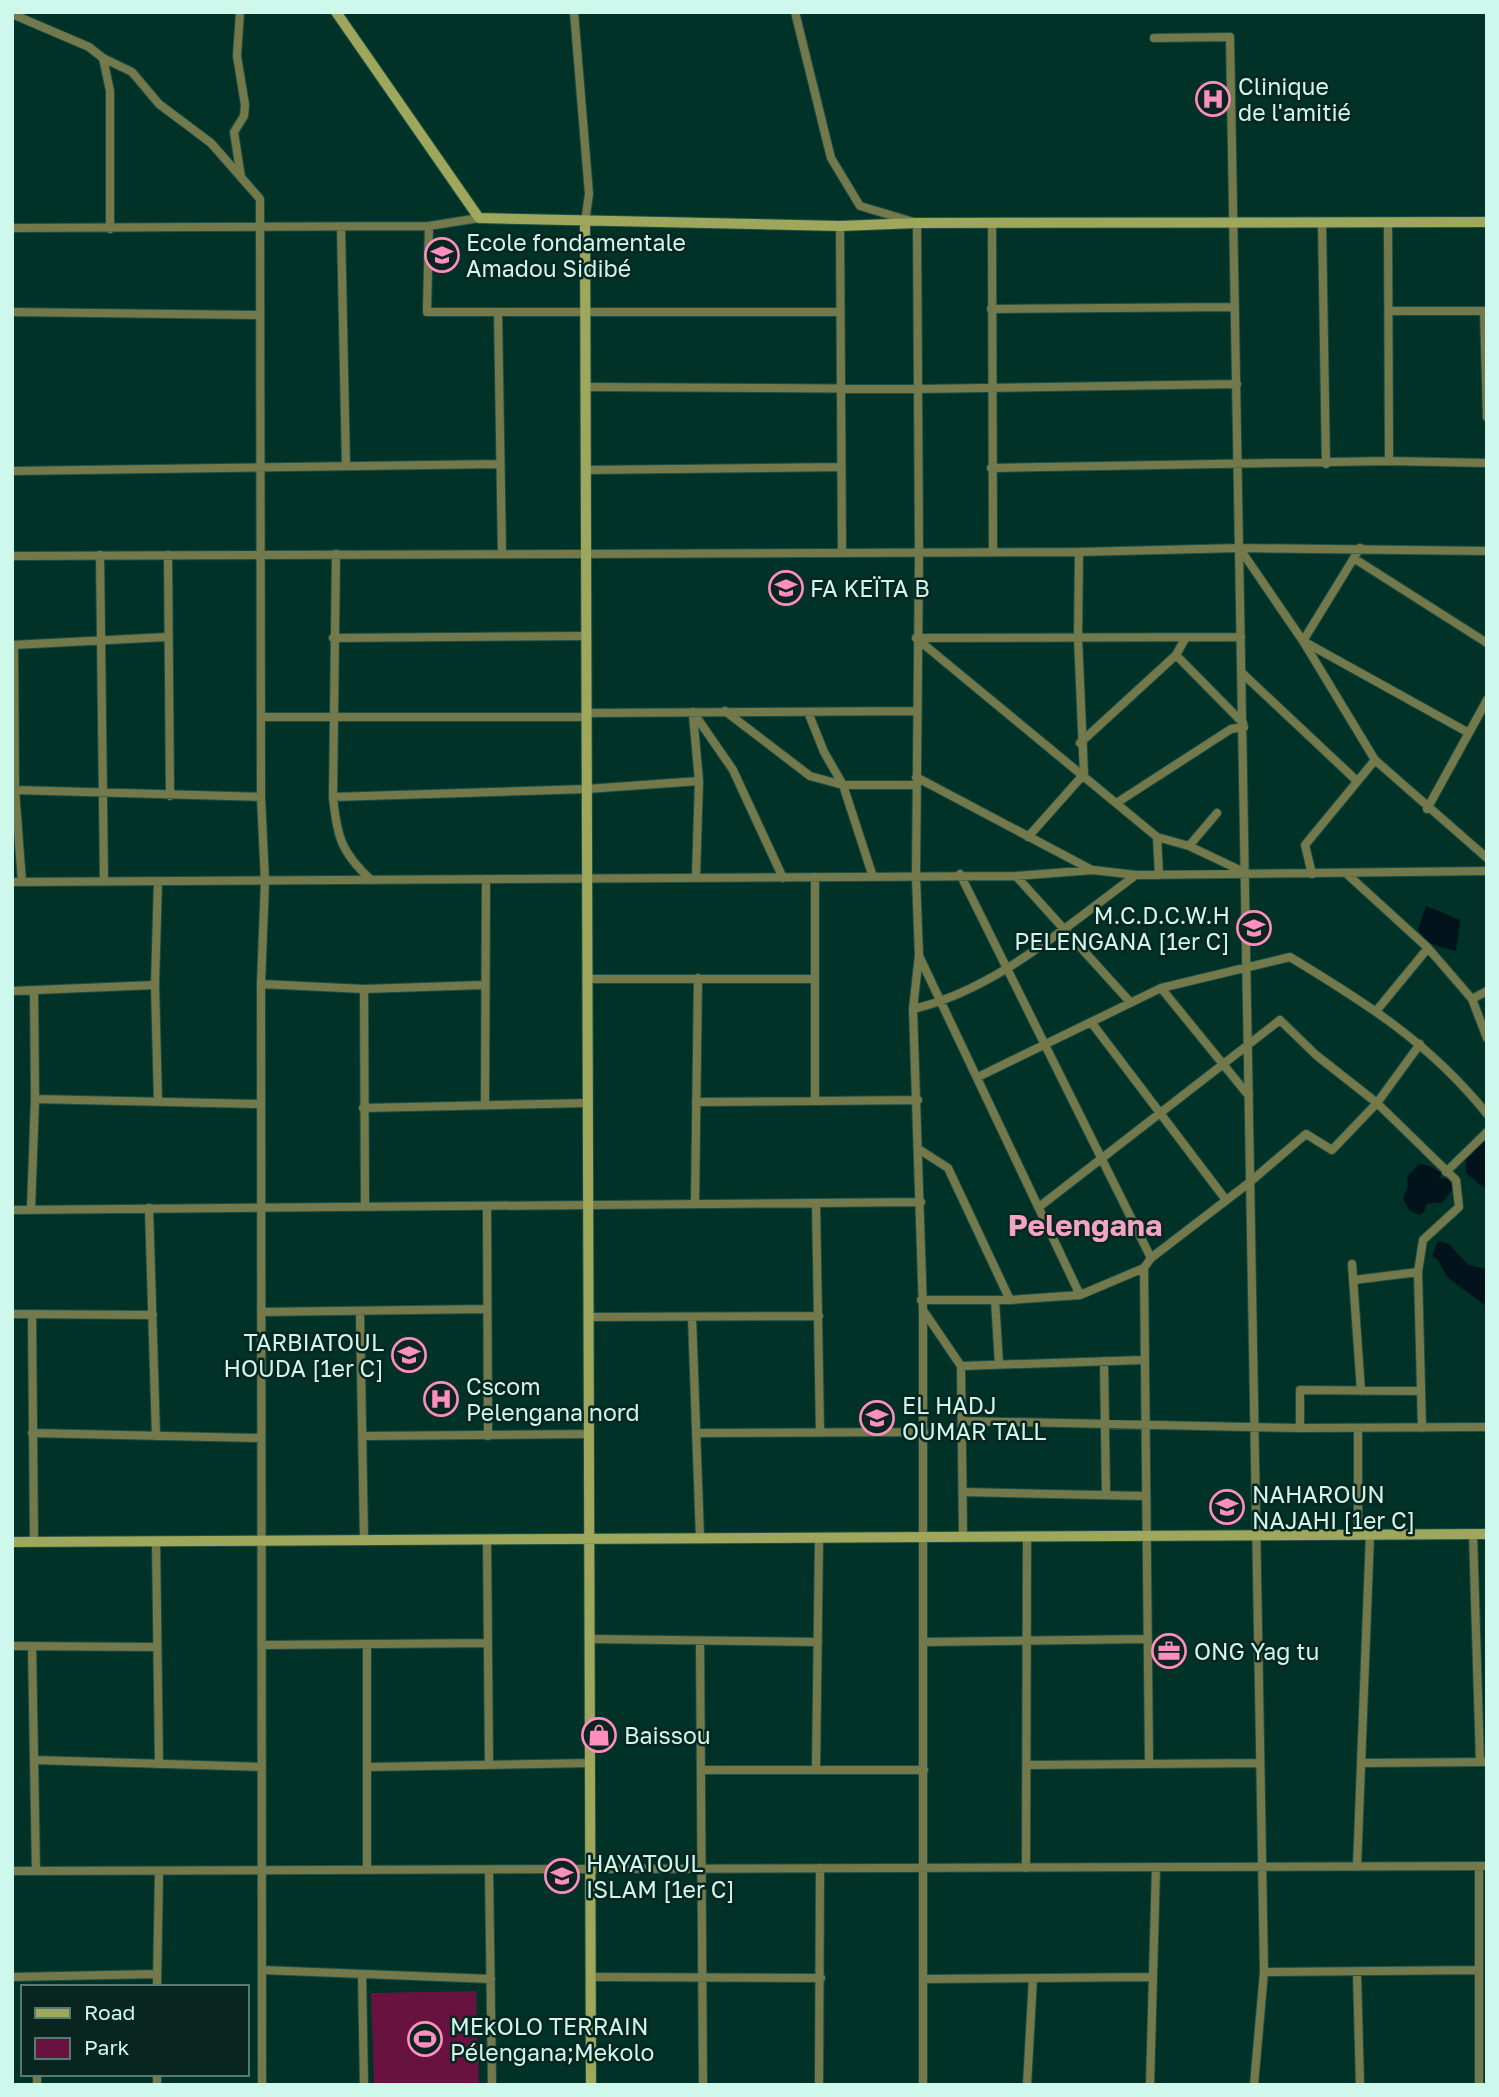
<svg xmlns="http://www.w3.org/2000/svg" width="1499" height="2097" viewBox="0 0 1499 2097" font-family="'Golos Text',sans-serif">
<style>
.green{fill:#68123f}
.water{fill:#03131c}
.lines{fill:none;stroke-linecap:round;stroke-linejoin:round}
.street-casing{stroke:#1d4e43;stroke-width:10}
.secondary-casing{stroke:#1d4e43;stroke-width:12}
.street{stroke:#74794c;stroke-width:8}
.secondary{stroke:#9ea75b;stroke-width:10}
.labels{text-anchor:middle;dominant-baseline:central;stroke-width:5;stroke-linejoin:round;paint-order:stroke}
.poi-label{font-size:23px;fill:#cef8eb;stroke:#08261f;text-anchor:start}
.district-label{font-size:30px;font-weight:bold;fill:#f2a4c2;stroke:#08261f}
</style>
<rect width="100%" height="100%" fill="#003228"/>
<path class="green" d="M 476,1991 L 479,2085 L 374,2085 L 371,1993 Z"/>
<path class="water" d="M 1426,906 L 1460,920 L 1456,951 L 1427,943 L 1418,929 Z
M 1487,1138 L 1487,1190 L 1466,1173 L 1466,1158 Z
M 1419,1164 L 1430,1166 L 1442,1174 L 1439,1178 L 1449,1179 L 1453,1188 L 1443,1202 L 1427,1204 L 1424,1212 L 1419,1215 L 1409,1210 L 1403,1198 L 1408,1187 L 1407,1177 Z
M 1438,1241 L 1449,1244 L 1468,1265 L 1487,1269 L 1487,1307 L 1447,1277 L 1438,1260 L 1432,1256 Z"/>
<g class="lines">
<g class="street-casing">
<path id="street" d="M 240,12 L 237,56 L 245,105 L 244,116 L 234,132 L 241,177
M 574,12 L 589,194 L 585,222
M 795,12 L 831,158 L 860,206 L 917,223 L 919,553 L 916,877 L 919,955 L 913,1009 L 923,1311 L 923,2085
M 12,14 L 89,47 L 103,58 L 110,91 L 110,229
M 1154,38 L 1230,37 L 1264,1972 L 1254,2085
M 103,58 L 132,72 L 159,104 L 211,143 L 260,199 L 261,797 L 265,881 L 261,984 L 262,2085
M 992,223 L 993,552
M 1322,224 L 1326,464
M 1388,224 L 1389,461
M 429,226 L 427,312 L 840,312
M 840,226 L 842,553
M 12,228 L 429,226 L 479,218
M 341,228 L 346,465
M 991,309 L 1235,307
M 1389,311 L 1487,311
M 1484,311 L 1487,417
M 12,312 L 260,315
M 498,313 L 502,554
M 585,387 L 917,389 L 1237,384
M 991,468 L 1389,461 L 1487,463
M 585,470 L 840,467
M 12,471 L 499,464
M 1360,548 L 1303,641 L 1469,733
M 1240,549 L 1303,641 L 1375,760 L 1487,858
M 336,554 L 333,797 C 337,837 341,852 371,880
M 100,555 L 104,882
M 168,555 L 170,796
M 12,556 L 1079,552 L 1239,548 L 1487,551
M 1355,559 L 1487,643
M 333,638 L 586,636
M 916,638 L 1157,837 L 1189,846 L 1244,872
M 916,638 L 1241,637
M 12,645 L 167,637
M 14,645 L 15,790 L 22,882
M 1176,655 L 1243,723
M 1241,672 L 1357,781
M 725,711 L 810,776 L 843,785 L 916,785
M 693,712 L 733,770 L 783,878
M 808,712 L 824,752 L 843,785 L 873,877
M 586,713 L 917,711
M 693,715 L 699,781 L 696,876
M 261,717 L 586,717
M 1080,743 L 1176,655 L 1185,639
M 916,777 L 1090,869
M 15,790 L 261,797
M 333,797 L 587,789 L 699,781
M 1118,802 L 1231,729 L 1244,727
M 1427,809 L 1487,700
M 1028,837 L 1084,774 L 1078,638 L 1079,552
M 1157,837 L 1159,875
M 1189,846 L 1217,813
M 960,874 L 1151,1258
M 1312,874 L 1305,845 L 1375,760
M 1347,874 L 1428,948 L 1472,999 L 1487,1038
M 1016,876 L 1130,1002
M 158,881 L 155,985 L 158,1101
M 12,882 L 1016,876 L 1093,870 L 1136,875 L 1487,871
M 920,958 L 1080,1295
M 587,979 L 815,979
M 261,984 L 364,989 L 483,985
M 1161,988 L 1249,1096
M 364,989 L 365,1207
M 12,991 L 155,985
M 1472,999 L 1487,991
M 913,1009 C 996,990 1069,924 1136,875
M 1377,1010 L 1428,948
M 1091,1022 L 1226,1200
M 978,1077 L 1161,988 L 1290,957 C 1366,1003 1430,1043 1487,1114
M 35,1099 L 261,1104
M 815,1101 L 815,877
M 696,1102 L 918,1100
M 485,1105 L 486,879
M 363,1108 L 588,1103
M 920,1150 L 948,1168 L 1010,1300
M 1446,1172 L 1487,1132
M 695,1203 L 698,978
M 816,1203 L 820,1432
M 487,1206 L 488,1436
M 1039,1207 L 1280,1020 L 1316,1055 L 1377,1103 L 1456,1180 L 1459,1207 L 1423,1240 L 1418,1272 L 1354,1280
M 149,1208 L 156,1436
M 31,1209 L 35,1099 L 34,991
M 12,1210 L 921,1202
M 1352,1264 L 1361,1391
M 1144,1268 L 1149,1762
M 1418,1272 L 1422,1428
M 921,1300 L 1010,1300 L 1080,1295 L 1144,1268 L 1151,1258 L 1250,1182 L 1306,1134 L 1332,1150 L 1377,1103 L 1420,1044
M 995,1300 L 999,1364
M 261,1312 L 487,1309
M 360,1313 L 364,1540
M 925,1313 L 961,1366 L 963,1536
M 12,1314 L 153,1315
M 32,1314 L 34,1542
M 589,1317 L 819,1316
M 692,1317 L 700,1538
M 1104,1361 L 1106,1495
M 961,1366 L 1143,1360
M 962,1421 L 1300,1428 L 1487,1427
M 1300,1428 L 1300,1390 L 1421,1391
M 32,1433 L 261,1438
M 696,1433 L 924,1432
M 363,1436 L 589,1434
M 963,1492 L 1145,1496
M 1473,1534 L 1480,1762
M 1358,1535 L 1358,1428
M 487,1540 L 489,1765
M 156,1541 L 159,1764
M 590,1639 L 818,1642
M 700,1641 L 703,2085
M 923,1642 L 1147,1639
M 262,1645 L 488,1643
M 12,1646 L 157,1647
M 32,1646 L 36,1871
M 35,1760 L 262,1767
M 1361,1763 L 1487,1762
M 1027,1765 L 1260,1763
M 368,1767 L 590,1763
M 702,1770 L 924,1770
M 816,1770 L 819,1538
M 1479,1866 L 1479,2085
M 1357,1867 L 1370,1535
M 1026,1868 L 1027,1537
M 367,1870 L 367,1644
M 489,1870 L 492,2085
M 12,1871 L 1487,1866
M 262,1970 L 491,1979
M 1264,1972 L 1479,1970
M 1357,1973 L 1360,2085
M 362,1974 L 364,2085
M 12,1977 L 157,1974
M 591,1977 L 821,1978
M 923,1979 L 1152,1977
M 157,1987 L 159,1871
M 37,2074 L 37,2085
M 157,2085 L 157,2074
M 819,2085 L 820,1868
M 1027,2085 L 1033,1978
M 1150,2085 L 1156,1867"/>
</g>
<g class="secondary-casing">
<path id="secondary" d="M 336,12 L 479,218 L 840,226 L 917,223 L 1487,222
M 585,222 L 591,2085
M 12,1542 L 1487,1534"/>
</g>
<use href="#street" class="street"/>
<use href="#secondary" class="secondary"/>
</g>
<defs>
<g id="hospital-ring" transform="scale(1.75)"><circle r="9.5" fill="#08261f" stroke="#fe8ebd" stroke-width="1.5"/><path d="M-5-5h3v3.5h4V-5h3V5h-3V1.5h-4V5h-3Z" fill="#fe8ebd"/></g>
<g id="school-ring" transform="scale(1.75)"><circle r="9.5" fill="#08261f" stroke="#fe8ebd" stroke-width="1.5"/><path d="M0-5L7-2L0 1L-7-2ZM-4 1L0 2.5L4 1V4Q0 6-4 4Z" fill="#fe8ebd"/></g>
<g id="office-ring" transform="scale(1.75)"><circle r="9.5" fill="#08261f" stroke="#fe8ebd" stroke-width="1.5"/><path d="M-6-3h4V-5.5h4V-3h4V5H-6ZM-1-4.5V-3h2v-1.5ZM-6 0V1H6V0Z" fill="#fe8ebd"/></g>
<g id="shop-ring" transform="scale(1.75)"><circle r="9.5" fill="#08261f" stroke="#fe8ebd" stroke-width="1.5"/><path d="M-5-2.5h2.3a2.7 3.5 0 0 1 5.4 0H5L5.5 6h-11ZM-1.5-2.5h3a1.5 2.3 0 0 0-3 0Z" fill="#fe8ebd"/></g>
<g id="stadium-ring" transform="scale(1.75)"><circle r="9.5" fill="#08261f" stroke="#fe8ebd" stroke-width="1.5"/><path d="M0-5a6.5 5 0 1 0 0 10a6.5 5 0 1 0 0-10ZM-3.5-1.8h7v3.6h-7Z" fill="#fe8ebd"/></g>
</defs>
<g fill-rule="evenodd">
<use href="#hospital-ring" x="1213" y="99"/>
<use href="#school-ring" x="442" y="255"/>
<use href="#school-ring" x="786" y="588"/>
<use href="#school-ring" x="1254" y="928"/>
<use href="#school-ring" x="409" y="1355"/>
<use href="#hospital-ring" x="441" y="1399"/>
<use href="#school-ring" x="877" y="1418"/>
<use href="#school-ring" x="1227" y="1507"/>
<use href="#office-ring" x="1169" y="1651"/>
<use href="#shop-ring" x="599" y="1735"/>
<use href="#school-ring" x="562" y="1876"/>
<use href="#stadium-ring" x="425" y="2039"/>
</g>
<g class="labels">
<g class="poi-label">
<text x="1238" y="86">Clinique<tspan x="1238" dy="26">de l'amitié</tspan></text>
<text x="466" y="242">Ecole fondamentale<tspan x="466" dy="26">Amadou Sidibé</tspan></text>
<text x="810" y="588">FA KEÏTA B</text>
<text x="1230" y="915" text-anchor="end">M.C.D.C.W.H<tspan x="1230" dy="26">PELENGANA [1er C]</tspan></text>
<text x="384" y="1342" text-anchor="end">TARBIATOUL<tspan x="384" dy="26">HOUDA [1er C]</tspan></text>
<text x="466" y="1386">Cscom<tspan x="466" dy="26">Pelengana nord</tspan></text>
<text x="902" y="1405">EL HADJ<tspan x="902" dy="26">OUMAR TALL</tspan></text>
<text x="1252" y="1494">NAHAROUN<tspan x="1252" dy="26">NAJAHI [1er C]</tspan></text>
<text x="1194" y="1651">ONG Yag tu</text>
<text x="624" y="1735">Baissou</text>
<text x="586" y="1863">HAYATOUL<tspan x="586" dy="26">ISLAM [1er C]</tspan></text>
<text x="450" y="2026">MEkOLO TERRAIN<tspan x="450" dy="26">Pélengana;Mekolo</tspan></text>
</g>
<g class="district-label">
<text x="1085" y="1225">Pelengana</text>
</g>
</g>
<rect width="1499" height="2097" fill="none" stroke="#cef8eb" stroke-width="28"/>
<rect x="21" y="1985" width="228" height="91" fill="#08261f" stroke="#577a71" stroke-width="2"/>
<rect x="35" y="2008" width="35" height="10" fill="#9ea75b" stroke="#577a71" stroke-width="2"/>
<text x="84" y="2020" font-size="21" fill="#cef8eb">Road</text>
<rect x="35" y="2038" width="35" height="21" fill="#68123f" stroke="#577a71" stroke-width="2"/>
<text x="84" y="2055" font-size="21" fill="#cef8eb">Park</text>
</svg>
